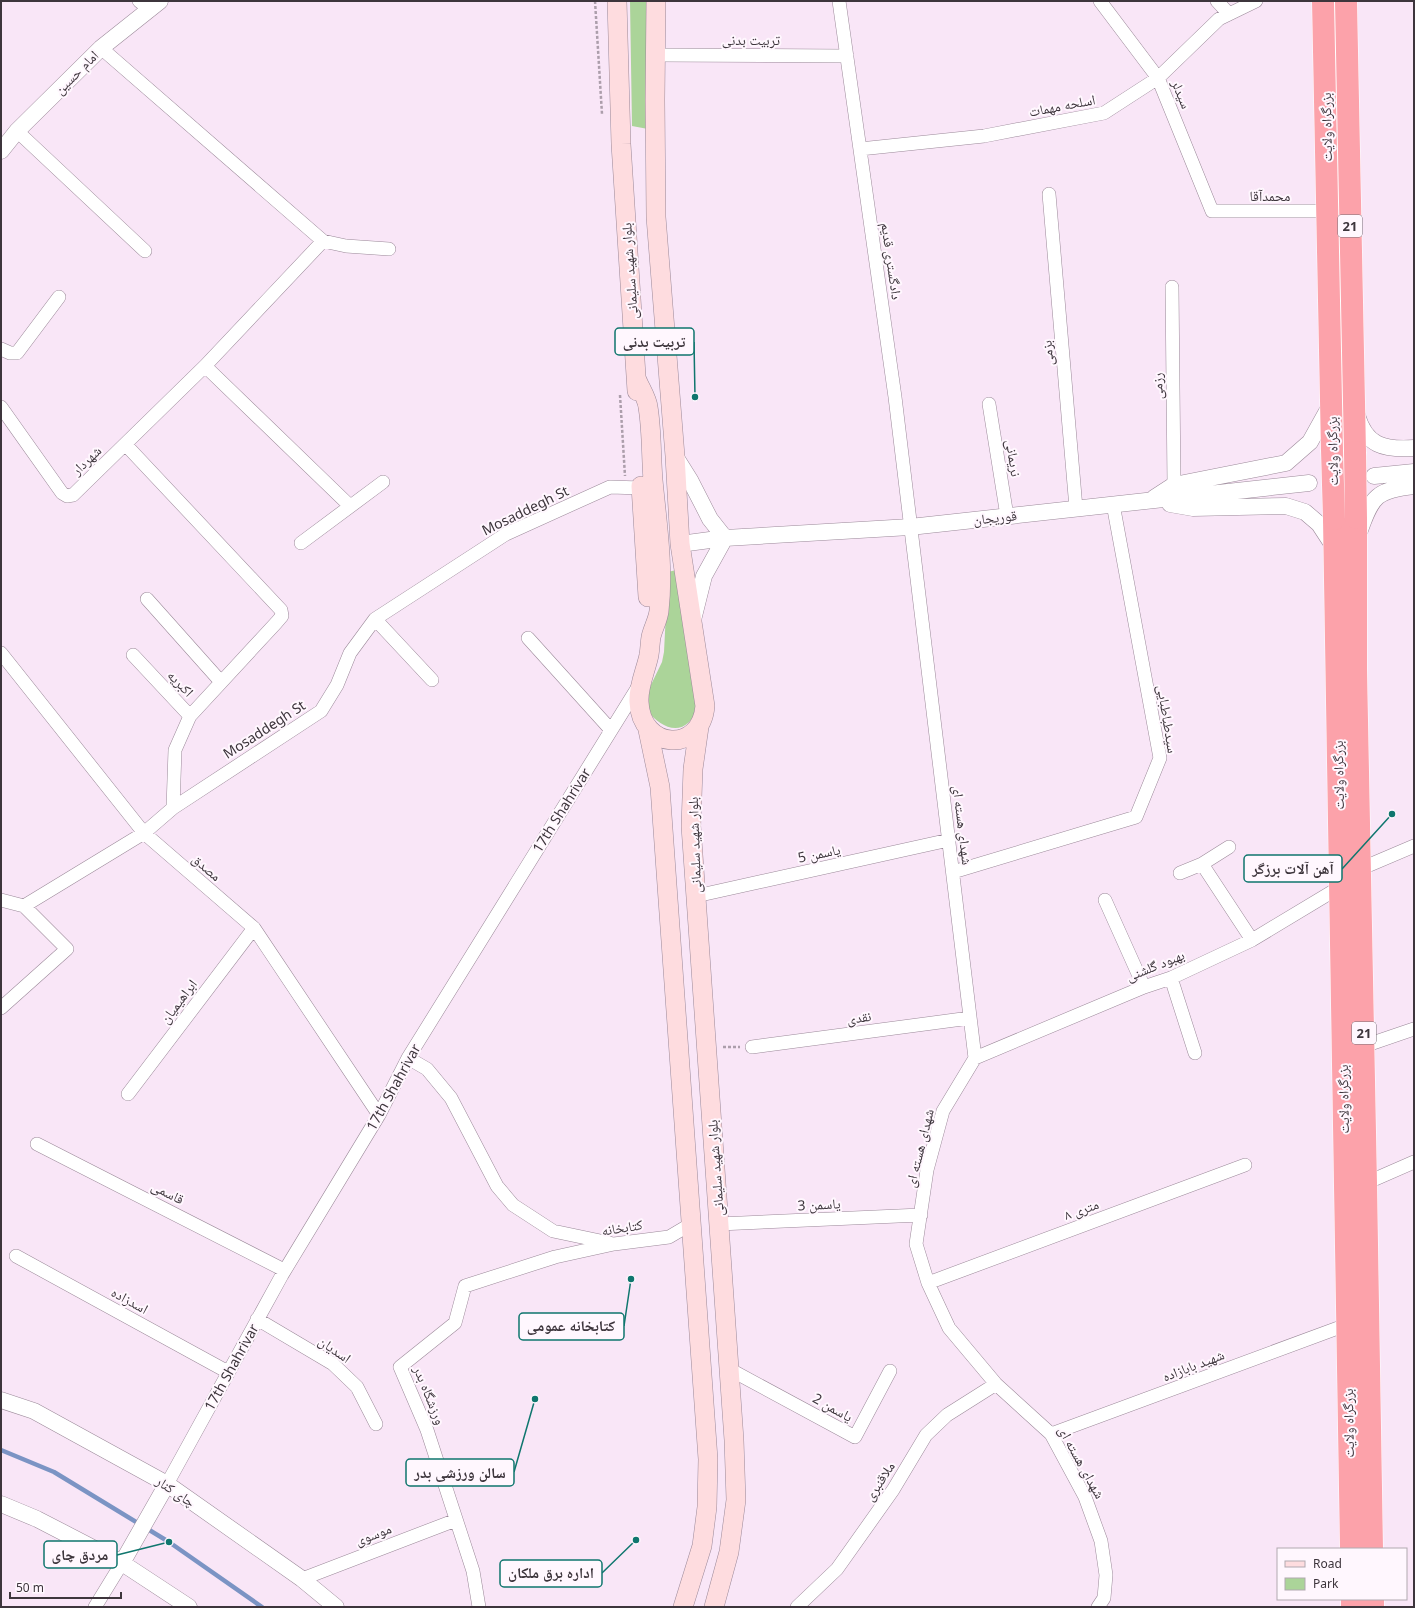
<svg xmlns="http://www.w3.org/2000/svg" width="1415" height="1608" viewBox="0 0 1415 1608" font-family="'Noto Sans','Noto Naskh Arabic',sans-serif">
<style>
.green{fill:#abd499}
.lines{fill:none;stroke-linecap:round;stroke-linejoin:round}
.stream{stroke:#7b94c4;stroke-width:4.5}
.minor-casing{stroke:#9b8999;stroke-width:14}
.tertiary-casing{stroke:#9b8999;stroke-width:17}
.secondary-casing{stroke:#9b8999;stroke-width:20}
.trunk-casing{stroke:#fff;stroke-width:23}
.path{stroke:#ac9eab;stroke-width:2.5;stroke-dasharray:3 2;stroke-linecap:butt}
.minor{stroke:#fff;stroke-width:13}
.tertiary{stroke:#fff;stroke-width:16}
.secondary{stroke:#fedcdf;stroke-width:19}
.trunk{stroke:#fca2aa;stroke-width:22}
.trunk-bridge-casing{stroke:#fff;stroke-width:23;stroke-linecap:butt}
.trunk-bridge{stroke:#fca2aa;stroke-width:22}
.labels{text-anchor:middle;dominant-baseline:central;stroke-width:4;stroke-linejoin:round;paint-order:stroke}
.shield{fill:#fff7fe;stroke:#776f76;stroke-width:1}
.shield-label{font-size:13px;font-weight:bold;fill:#3d353c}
.street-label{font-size:14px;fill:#3d353c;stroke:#fff7fe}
.leader{fill:none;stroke:#0f766e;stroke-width:1.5}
.callout-dot{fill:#0f766e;stroke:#fff7fe;stroke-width:1.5}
.callout{fill:#fff7fe;stroke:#0f766e;stroke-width:1.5}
.callout-label{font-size:15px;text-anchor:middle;font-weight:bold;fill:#3d353c}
</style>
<rect width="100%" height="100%" fill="#f9e6f7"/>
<path class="green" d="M 630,1 L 647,1 L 648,129 L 632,126 Z
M 680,569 L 697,712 C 694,715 692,720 689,722 C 675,736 658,723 648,712 L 648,691 L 662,662 L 664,652 L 668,572 Z"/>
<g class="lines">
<path class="stream" d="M 1,1450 L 54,1472 L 169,1542 L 262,1607"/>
<g class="minor-casing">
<path id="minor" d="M 139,1 L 149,9
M 839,1 L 895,397 L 975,1058 L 943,1111 L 927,1170 L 916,1244 L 928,1283 L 949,1328 L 996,1384 L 1051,1434 L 1085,1497 L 1101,1541 L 1106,1575 L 1104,1598 L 1098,1607
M 1100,1 L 1158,78 L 1212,211 L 1327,211
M 1217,1 L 1229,14
M 101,48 L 323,241 L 346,246 L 389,249
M 656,55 L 847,56
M 17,131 L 145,251
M 860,149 L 984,136 L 1104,113 L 1158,78 L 1219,19 L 1256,1
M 1049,194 L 1076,508
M 1172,287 L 1174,485
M 1,349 L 10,353 L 17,353 L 59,297
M 205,366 L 350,506
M 989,404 L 1007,516
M 1,407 L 62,493 L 67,496 L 73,495 L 205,366 L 323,241
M 125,444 L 281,610 L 282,616 L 276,623 L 190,716
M 301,543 L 383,482
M 147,599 L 221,682
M 375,619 L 432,680
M 528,638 L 611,730
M 1,653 L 144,833 L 254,928 L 379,1115
M 133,655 L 190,716 L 175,750 L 173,808
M 1202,864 L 1252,940
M 1360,869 L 1414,846
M 953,872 L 1136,817 L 1160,758 L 1113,504
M 1180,873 L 1202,864 L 1229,847
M 696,896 L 949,840
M 1,900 L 24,906 L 144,833 L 173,808 L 321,711 L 337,685 L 350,653 L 375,619 L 506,534 L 610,487 L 641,488
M 1105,900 L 1144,987
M 1171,978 L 1195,1053
M 1,1008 L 67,949 L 24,906
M 1364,1046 L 1414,1029
M 752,1047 L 970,1018
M 408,1058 L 427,1069 L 451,1098 L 497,1186 L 513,1205 L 553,1231 L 610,1243
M 975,1058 L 1144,987 L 1171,978 L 1252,940 L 1340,887
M 128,1094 L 254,928
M 37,1144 L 284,1270
M 1366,1183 L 1414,1162
M 719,1224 L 921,1215
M 16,1256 L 228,1372
M 928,1283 L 1245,1165
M 257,1319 L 333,1364 L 357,1387 L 376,1424
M 729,1369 L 855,1437 L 890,1371
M 1051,1434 L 1346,1325
M 167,1484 L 282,1275 L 379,1115 L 408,1058 L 638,687
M 302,1579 L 456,1520
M 95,1607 L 122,1563
M 479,1607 L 473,1571 L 427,1430 L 400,1367 L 455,1323 L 465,1286 L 555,1257 L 614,1244 L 669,1237 L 691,1224
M 797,1607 L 837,1569 L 893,1490 L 926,1435 L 947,1415 L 996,1384"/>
</g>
<g class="tertiary-casing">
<path id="tertiary" d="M 1,151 L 17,131 L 101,48 L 160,1
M 1357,415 C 1366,446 1384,450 1414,448
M 675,456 L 690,480 L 710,519 L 725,538 L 704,576 L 693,620
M 1374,476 L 1414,472
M 1154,498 L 1174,485 L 1286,463 L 1310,442 L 1330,406
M 1170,504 L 1193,508 L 1286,506 L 1305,512 L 1319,524 L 1334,547
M 1360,530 C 1372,496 1377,490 1414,486
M 680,544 L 725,538 L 910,527 L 1309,483
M 1,1400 L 34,1411 L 167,1484 L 302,1579 L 336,1607
M 1,1504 L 37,1519 L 122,1563 L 189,1607
M 122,1563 L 167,1484"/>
</g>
<g class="secondary-casing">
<path id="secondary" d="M 617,1 L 621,144 L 637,391
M 637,380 C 640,388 647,398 648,407 C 652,431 651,456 653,480 C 657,523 664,567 659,611 C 658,620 653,628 651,637 C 650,643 650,649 649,655 C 646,670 638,686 639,702 C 641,750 701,754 705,706 L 680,544 L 675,456 L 656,217 L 655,100 L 656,1
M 641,486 L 648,597
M 699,727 L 693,769 L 691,826 L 734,1440 L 736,1500 L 729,1552 L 714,1607
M 648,730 L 660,787 L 708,1459 L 707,1507 L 702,1546 L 683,1607"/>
</g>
<g class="trunk-casing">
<path id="trunk" d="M 1323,1 L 1332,450
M 1346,1 L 1355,452
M 1356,518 L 1356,669 L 1366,1183 L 1372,1549
M 1334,519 L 1351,1549
M 1352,1599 L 1352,1607
M 1373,1599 L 1373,1607"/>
</g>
<path class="path" d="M 595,1 L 602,114
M 620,395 L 625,476
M 723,1047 L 740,1047"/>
<use href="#minor" class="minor"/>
<use href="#tertiary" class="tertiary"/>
<use href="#secondary" class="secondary"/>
<use href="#trunk" class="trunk"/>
<g class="trunk-bridge-casing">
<path id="trunk-bridge" d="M 1332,450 L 1334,519
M 1355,452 L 1356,518"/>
</g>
<use href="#trunk-bridge" class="trunk-bridge"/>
</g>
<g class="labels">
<g class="shield">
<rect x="1338" y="215" width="24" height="22" rx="3"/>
<rect x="1352" y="1022" width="24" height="22" rx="3"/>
</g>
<g class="shield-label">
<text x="1350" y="226">21</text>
<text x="1364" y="1033">21</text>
</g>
<g class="street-label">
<text x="751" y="39">تربیت بدنی</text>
<text transform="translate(76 72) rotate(-45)">امام حسین</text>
<text transform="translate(1182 94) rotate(68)">سیدلر</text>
<text transform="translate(1062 105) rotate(-11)">اسلحه مهمات</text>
<text transform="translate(1326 127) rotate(-91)">بزرگراه ولایت</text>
<text x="1270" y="195">محمدآقا</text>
<text transform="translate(892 261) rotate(82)">دادگستری قدیم</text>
<text transform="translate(629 271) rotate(-94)">بلوار شهید سلیمانی</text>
<text transform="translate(1047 353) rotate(-95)">بزمی</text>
<text transform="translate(1157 386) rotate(-91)">رزمی</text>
<text transform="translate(1332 451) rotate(-91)">بزرگراه ولایت</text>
<text transform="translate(1014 458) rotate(81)">نریمانی</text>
<text transform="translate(86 460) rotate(-44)">شهردار</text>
<text transform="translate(525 510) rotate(-26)">Mosaddegh St</text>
<text transform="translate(995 517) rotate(-6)">قوریجان</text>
<text transform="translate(181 683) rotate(46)">اکبریه</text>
<text transform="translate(1168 719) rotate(81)">سیدطباطبایی</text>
<text transform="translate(264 729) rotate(-33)">Mosaddegh St</text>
<text transform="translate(1338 775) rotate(-91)">بزرگراه ولایت</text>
<text transform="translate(561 810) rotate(-58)">17th Shahrivar</text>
<text transform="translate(963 825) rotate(83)">شهدای هسته ای</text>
<text transform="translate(694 845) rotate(-92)">بلوار شهید سلیمانی</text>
<text transform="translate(819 853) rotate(-12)">یاسمن 5</text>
<text transform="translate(207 867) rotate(41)">مصدق</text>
<text transform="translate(1155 965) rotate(-22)">بهبود گلشنی</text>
<text transform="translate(178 1001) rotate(-53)">ابراهیمیان</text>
<text transform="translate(859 1017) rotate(-8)">نقدی</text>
<text transform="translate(393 1087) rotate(-61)">17th Shahrivar</text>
<text transform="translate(1343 1099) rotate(-91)">بزرگراه ولایت</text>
<text transform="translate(919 1148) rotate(-76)">شهدای هسته ای</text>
<text transform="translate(715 1168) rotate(-94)">بلوار شهید سلیمانی</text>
<text transform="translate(168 1192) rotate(27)">قاسمی</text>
<text transform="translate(819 1204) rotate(-3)">یاسمن 3</text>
<text transform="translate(1081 1209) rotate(-20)">۸ متری</text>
<text transform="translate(622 1227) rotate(-9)">کتابخانه</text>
<text transform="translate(130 1300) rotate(29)">اسدزاده</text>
<text transform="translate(335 1349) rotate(35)">اسدیان</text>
<text transform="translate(1193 1365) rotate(-21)">شهید بابازاده</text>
<text transform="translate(231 1367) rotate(-61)">17th Shahrivar</text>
<text transform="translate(430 1395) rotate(68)">ورزشگاه بدر</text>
<text transform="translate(833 1407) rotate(29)">یاسمن 2</text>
<text transform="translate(1348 1423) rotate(-91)">بزرگراه ولایت</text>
<text transform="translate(1082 1462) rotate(61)">شهدای هسته ای</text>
<text transform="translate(879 1481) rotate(-57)">ملاقنبری</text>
<text transform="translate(176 1491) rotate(34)">چای کنار</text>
<text transform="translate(373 1534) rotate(-21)">موسوی</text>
</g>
</g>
<path class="leader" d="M695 397L694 342M1392 814L1342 869M631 1279L624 1326M535 1399L514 1472M169 1542L117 1555M636 1540L602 1573"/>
<g class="callout-dot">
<circle cx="695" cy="397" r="4"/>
<circle cx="1392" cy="814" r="4"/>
<circle cx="631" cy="1279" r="4"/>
<circle cx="535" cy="1399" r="4"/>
<circle cx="169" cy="1542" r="4"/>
<circle cx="636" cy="1540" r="4"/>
</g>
<g class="callout">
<rect x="615" y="328" width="79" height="27" rx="4"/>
<rect x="1244" y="855" width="98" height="27" rx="4"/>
<rect x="519" y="1313" width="105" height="27" rx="4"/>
<rect x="406" y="1459" width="108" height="27" rx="4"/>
<rect x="44" y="1541" width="73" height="27" rx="4"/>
<rect x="500" y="1560" width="102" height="27" rx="4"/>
</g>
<g class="callout-label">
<text x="654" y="347">تربیت بدنی</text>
<text x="1293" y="874">آهن آلات برزگر</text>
<text x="571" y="1331">کتابخانه عمومی</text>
<text x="460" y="1478">سالن ورزشی بدر</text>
<text x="80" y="1560">مردق چای</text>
<text x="551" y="1578">اداره برق ملکان</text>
</g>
<rect width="1415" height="1608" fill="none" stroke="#3d353c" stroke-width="4"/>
<rect x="1277" y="1548" width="130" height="52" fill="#fff7fe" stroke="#b1a9b0"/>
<rect x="1285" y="1561" width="20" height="6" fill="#fedcdf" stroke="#b1a9b0"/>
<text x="1313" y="1568" font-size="12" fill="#3d353c">Road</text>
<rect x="1285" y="1578" width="20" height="12" fill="#abd499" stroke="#b1a9b0"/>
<text x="1313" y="1588" font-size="12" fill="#3d353c">Park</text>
<path d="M10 1592v6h111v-6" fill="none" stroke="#3d353c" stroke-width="2"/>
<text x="16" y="1592" font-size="12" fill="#3d353c" stroke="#fff7fe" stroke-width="3" paint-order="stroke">50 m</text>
</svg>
